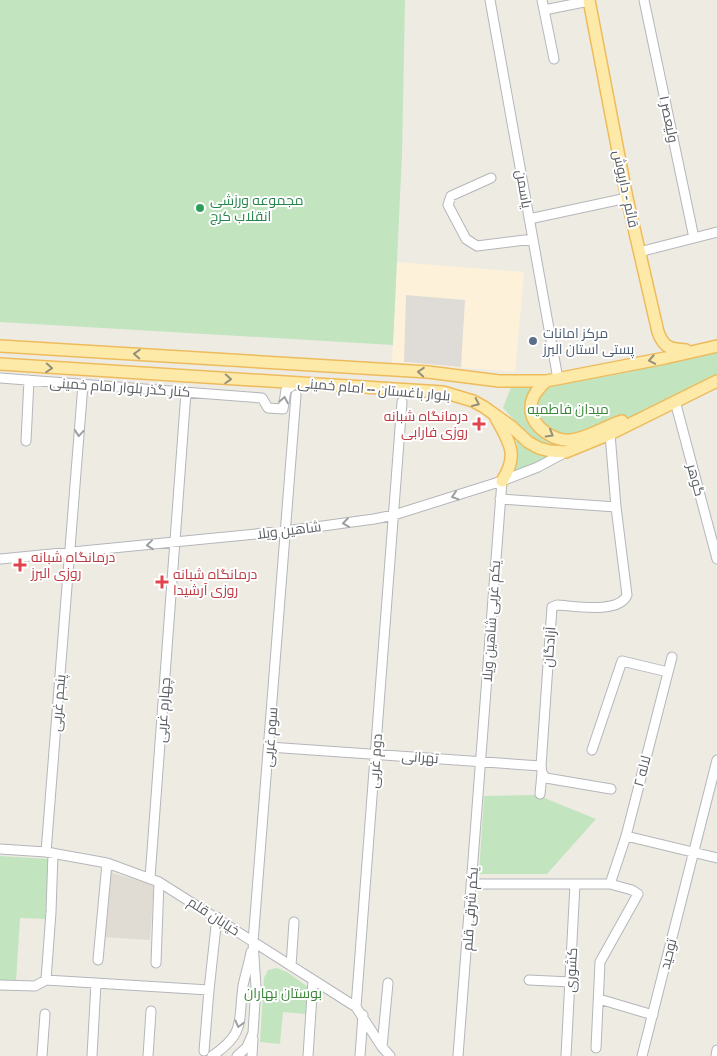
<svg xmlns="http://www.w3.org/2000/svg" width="717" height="1056" viewBox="0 0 717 1056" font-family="'Archivo Narrow',Cairo,sans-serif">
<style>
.commercial{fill:#fdf2d9}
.industrial{fill:#dfdcd7}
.education{fill:#e0dcd4}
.green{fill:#c2e5c0}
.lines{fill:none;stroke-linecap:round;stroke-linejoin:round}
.minor-casing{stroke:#b4b6ba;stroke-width:11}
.major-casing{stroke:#eebb5c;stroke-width:14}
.minor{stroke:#fff;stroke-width:9}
.major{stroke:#fdeaa9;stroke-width:11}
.oneway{stroke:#94907c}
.oneway2{stroke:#9d9fa1}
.leisure-dot{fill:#2e9e5b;stroke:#fff;stroke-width:2}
.service-dot{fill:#5c6f8a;stroke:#fff;stroke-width:2}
.health-dot{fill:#e0444e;stroke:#fff;stroke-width:2}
.labels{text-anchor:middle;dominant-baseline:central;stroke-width:4;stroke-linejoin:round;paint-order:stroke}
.street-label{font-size:14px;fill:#5b5f63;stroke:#fff}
.leisure-label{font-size:14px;fill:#27864d;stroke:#fff;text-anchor:start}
.service-label{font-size:14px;fill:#4e5e75;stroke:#fff;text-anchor:start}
.park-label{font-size:14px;fill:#398637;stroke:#fff}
.health-label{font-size:14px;fill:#be3a42;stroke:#fff;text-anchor:start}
</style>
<rect width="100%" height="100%" fill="#eeebe3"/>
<path class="commercial" d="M 397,262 L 524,272 L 515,372 L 392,362 Z"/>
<path class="industrial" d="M 406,295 L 465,300 L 461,367 L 404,362 Z"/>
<path class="education" d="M 109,872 L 154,885 L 150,940 L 104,937 Z"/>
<path class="green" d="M 0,0 L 405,0 L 402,155 L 393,345 L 0,322 Z
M 717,351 L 717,377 L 647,411 L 568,437 L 550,431 L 536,415 L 536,404 L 539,396 L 553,385 Z
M 535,386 L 527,408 L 561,445 C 557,445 550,446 546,445 C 532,440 513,419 503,408 L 511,387 Z
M 515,437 L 531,450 L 550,456 L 512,473 C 519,461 519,451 515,437 Z
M 537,795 L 596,819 L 547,874 L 479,874 L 484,796 Z
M 0,856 L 49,859 L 45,919 L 20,918 L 16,982 L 0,981 Z
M 277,968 L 287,972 L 308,987 L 306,1014 L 283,1012 L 280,1044 L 260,1042 L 264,978 L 268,970 Z"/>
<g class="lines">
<g class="minor-casing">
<path id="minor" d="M 490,0 L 558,379
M 542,0 L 554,59
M 644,0 L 694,238
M 544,10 L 589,1
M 491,178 L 451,196 L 448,205 L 466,239 L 477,246 L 533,239
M 529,219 L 627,198
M 639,252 L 717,232
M 0,378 L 262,398 L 268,408 L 283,409 L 286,390 L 296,383
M 675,401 L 717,559
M 610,434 L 616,507 L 627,595 C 619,614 575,606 557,605 L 552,607 L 541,766 L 542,773 L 546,778 L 611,789
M 26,441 L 29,380
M 500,499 L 616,507
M 0,559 L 286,531 L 374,519 L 394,515 L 502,481 L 538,467 L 566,452
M 269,747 L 541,766
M 592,750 L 622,661 L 668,672
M 540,794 L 542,773
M 626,836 L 717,858
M 0,849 L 46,852 L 107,863 L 159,882 L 356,1007 L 382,1047 L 390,1056
M 46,852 L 83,384
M 150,878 L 186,392
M 471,884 L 610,884 L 632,890 L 638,894 L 600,962 L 596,1048
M 610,884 L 626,836 L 672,657
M 98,960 L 107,863
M 156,963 L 159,882
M 291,966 L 294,922
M 46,980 L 51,912 L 53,853
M 529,980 L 571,982
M 0,985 L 35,986 L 46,980 L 209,990
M 599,999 L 653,1015
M 356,1007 L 402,402
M 382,1047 L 388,983
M 204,1051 L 209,990 L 217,917
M 42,1056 L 45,1014
M 92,1056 L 96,983
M 148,1056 L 151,1011
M 212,1056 C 246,1033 238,1022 243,986 C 245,975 249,964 251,952
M 237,1056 L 247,1047 L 253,1033 L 256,987 L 253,942 L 296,395
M 252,1056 L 253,1039
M 308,1056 L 313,980
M 360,1056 L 363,1015
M 458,1056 L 502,481
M 566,1056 L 575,884
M 642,1056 L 717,760
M 716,1056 L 717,1050"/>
</g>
<g class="major-casing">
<path id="major" d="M 589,0 L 627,198 L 658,332 C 664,348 670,349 686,350
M 0,346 L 428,372 L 499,381 L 546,381 L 665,358 L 717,346
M 0,364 L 443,392 L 473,401 L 484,407 L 512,427 L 528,442 L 539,448 L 550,451 L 566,452 L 610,434 L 717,381
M 546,381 C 539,388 531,396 531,407 C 530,426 554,442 571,440 C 588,438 606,426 622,421
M 496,418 C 510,443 519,455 502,481"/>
</g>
<use href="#minor" class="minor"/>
<use href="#major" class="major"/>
</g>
<defs><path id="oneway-chevron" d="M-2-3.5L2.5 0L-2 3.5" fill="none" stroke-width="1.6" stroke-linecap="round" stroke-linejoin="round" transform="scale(1.25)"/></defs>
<g class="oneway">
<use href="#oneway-chevron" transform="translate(137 354) rotate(-177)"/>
<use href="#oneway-chevron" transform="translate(652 360) rotate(169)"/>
<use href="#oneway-chevron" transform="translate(49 368) rotate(4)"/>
<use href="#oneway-chevron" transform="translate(421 372) rotate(-176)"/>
<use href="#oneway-chevron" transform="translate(228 379) rotate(3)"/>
<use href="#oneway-chevron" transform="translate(476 403) rotate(25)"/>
<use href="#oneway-chevron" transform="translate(550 434) rotate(30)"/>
</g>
<g class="oneway2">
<use href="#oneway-chevron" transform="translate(284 400) rotate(-80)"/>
<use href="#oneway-chevron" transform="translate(79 433) rotate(95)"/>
<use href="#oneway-chevron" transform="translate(455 496) rotate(162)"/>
<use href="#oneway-chevron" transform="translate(346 523) rotate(172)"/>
<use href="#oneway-chevron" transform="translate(150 545) rotate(174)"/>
<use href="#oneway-chevron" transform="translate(239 1024) rotate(105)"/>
</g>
<circle class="leisure-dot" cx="200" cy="208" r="5"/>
<circle class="service-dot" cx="533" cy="341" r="5"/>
<g class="health-dot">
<path d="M476.5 416.5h5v5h5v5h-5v5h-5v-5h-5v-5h5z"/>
<path d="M17.5 557.5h5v5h5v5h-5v5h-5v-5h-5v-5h5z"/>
<path d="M159.5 574.5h5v5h5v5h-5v5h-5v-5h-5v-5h5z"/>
</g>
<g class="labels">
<g class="street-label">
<text transform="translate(669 119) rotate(78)">ولیعصر ۱</text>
<text transform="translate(524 189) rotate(80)">یاسمن</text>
<text transform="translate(626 189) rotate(78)">قائم - داریوش</text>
<text transform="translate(120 387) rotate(4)">کنار گذر بلوار امام خمینی</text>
<text transform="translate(374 389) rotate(5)">بلوار باغستان -- امام خمینی</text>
<text transform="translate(696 480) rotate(75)">گوهر</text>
<text transform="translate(289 530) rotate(-7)">شاهین ویلا</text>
<text transform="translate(491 621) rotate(-86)">یکم غربی شاهین ویلا</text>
<text transform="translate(549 647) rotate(-86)">آزادگان</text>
<text transform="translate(58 703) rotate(-85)">پنجم غربی</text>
<text transform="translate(163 710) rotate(-86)">چهارم غربی</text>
<text transform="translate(270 737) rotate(-85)">سوم غربی</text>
<text transform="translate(420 757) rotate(4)">تهرانی</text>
<text transform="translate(375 761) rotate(-86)">دوم غربی</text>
<text transform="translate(642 771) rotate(-75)">لاله ۲</text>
<text transform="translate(470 909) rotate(-86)">یکم شرقی قلم</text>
<text transform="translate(214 916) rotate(33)">خیابان قلم</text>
<text transform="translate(668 954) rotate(-76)">توحید</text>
<text transform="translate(571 970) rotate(-87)">کشوری</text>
</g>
<g class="leisure-label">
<text x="210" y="200">مجموعه ورزشی<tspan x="210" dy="16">انقلاب کرج</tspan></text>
</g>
<g class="service-label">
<text x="543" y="333">مرکز امانات<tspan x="543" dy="16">پستی استان البرز</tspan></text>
</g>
<g class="park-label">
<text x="568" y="409">میدان فاطمیه</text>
<text x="283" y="993">بوستان بهاران</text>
</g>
<g class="health-label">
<text x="468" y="416" text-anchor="end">درمانگاه شبانه<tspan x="468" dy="16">روزی فارابی</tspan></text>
<text x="31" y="557">درمانگاه شبانه<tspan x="31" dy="16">روزی البرز</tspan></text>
<text x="173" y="574">درمانگاه شبانه<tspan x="173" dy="16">روزی آرشیدا</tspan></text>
</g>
</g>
</svg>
